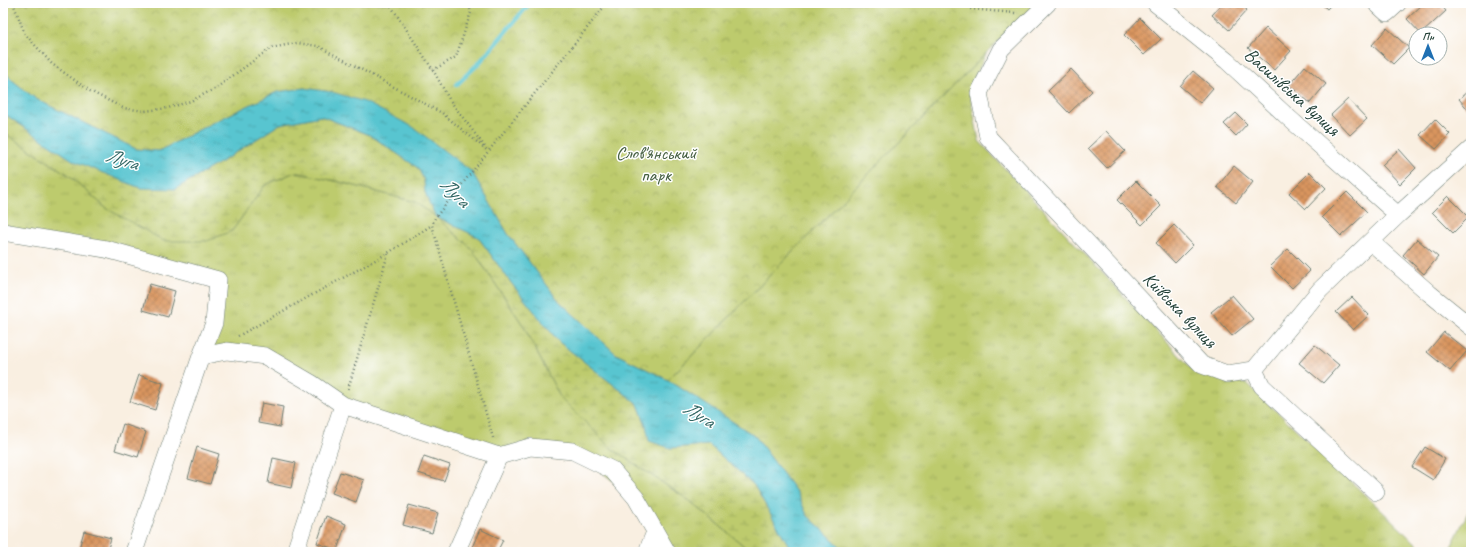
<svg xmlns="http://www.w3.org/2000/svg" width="1474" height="555" viewBox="0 0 1474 555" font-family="Caveat,sans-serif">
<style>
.grass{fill:url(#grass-tufts);stroke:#6e8450}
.wetland{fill:url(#wetland-marsh);stroke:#6e8450}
.park{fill:url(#park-crowns);stroke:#6e8450}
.water{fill:url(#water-ripples);stroke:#3c8182}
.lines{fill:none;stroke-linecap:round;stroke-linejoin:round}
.stream{stroke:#59c5d0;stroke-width:4.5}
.building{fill:url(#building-cross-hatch)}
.minor-casing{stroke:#6b7b71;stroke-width:18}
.path{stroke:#6b7b71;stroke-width:2.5;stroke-dasharray:1 3;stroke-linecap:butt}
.minor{stroke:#fff;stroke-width:17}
.labels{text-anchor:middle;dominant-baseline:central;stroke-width:3;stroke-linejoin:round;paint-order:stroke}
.street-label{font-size:19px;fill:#1f3d34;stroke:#fff}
.park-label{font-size:19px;fill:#466042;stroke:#fff}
.water-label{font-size:20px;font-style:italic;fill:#306663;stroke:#fff}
</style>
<defs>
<pattern id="grass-tufts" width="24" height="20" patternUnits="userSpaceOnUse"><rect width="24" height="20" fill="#bdcb6d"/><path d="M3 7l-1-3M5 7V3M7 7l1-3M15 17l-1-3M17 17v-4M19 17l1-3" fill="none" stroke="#a2af5f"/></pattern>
<pattern id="wetland-marsh" width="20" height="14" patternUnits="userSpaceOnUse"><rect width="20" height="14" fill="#bdcb6d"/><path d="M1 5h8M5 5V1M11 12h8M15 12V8" fill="none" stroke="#a2af5f"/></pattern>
<pattern id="park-crowns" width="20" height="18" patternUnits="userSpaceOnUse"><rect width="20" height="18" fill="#bdcb6d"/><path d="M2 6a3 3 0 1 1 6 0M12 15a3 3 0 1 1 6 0" fill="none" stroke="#a2af5f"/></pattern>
<pattern id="water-ripples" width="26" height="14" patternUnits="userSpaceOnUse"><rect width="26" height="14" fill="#59c5d0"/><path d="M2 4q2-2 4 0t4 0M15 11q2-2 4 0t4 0" fill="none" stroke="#49a1aa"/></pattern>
<pattern id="building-cross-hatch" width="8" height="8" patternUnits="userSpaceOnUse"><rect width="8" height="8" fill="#da955f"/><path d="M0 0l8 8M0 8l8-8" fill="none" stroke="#b07b4f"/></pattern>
</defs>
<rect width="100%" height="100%" fill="#fff"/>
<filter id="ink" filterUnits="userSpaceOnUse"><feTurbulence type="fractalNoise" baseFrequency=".025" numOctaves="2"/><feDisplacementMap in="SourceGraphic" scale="8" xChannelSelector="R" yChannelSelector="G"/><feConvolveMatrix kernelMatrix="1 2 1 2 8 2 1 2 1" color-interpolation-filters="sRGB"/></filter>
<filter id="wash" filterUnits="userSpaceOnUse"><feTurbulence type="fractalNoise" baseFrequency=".012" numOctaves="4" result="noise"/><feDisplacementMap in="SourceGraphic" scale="16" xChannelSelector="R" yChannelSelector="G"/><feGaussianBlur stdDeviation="0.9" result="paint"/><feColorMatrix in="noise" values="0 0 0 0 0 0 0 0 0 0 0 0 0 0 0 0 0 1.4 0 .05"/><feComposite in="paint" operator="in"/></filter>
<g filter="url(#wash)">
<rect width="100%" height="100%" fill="#f9efe1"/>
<path class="grass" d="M 987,52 L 969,90 L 979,141 L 1194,371 L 1248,384 L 1420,547 L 1449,551 L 1471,506 L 1471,552 L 846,552 L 807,515 L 797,493 L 755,436 L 668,380 Z
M 3,132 L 70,176 L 106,208 L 232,231 L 265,185 L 295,172 L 344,183 L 415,202 L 436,217 L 472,249 L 523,325 L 560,397 L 611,448 L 690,501 L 743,545 L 748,552 L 667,552 L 636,498 L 573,451 L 499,456 L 343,405 L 265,356 L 201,356 L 218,280 L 3,232 Z"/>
<path class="wetland" d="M 3,113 L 74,161 L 175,189 L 221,162 L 280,124 L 321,116 L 370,135 L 418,168 L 424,180 L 425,192 L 436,217 L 478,237 L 512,284 L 559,342 L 638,404 L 646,425 L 650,441 L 670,448 L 709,445 L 754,485 L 789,546 L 795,552 L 748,552 L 743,545 L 690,501 L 611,448 L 560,397 L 523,325 L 472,249 L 436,217 L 415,202 L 344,183 L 295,172 L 265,185 L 232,231 L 207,241 L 164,241 L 106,208 L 70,176 L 3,132 Z"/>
<path class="park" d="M 3,3 L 1037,3 L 987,52 L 668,380 L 616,354 L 559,301 L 508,234 L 472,172 L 332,92 L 304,88 L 277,92 L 212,123 L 159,151 L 136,149 L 36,99 L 12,80 L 3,70 Z"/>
<path class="water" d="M 3,70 L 12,80 L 36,99 L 136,149 L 159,151 L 212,123 L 277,92 L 304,88 L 332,92 L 365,102 L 413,127 L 472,172 L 508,234 L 559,301 L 616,354 L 668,380 L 755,436 L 797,493 L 807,515 L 846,552 L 795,552 L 789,546 L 754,485 L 709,445 L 670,448 L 649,441 L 646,425 L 638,404 L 559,342 L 512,284 L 478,237 L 436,217 L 430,205 L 425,192 L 424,180 L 418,168 L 370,135 L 321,116 L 280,124 L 221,162 L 175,189 L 140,188 L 74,161 L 3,113 Z"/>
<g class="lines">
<path class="stream" d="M 456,85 L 479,63 L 530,3"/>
</g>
<g id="blocks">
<path class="building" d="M 1223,3 L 1239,3 L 1247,10 L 1229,30 L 1212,15 Z
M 1320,3 L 1333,3 L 1327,9 Z
M 1424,3 L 1439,3 L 1446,11 L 1421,34 L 1407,19 Z
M 1140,18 L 1161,39 L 1144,55 L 1124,35 Z
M 1266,28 L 1291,51 L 1274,70 L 1248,48 Z
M 1387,28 L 1409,48 L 1393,64 L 1372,45 Z
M 1305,66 L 1326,84 L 1310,103 L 1289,85 Z
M 1071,69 L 1092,91 L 1069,113 L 1048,91 Z
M 1193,71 L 1213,88 L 1200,103 L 1180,86 Z
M 1471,88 L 1471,113 L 1459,99 Z
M 1348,99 L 1367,119 L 1350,135 L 1331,115 Z
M 1236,113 L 1247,124 L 1236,136 L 1224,124 Z
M 1435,119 L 1450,134 L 1436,149 L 1420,135 Z
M 1106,131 L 1125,151 L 1107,168 L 1088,148 Z
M 1399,149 L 1416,168 L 1400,184 L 1382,165 Z
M 1234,166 L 1253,182 L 1236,203 L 1217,187 Z
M 1310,172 L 1326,188 L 1306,209 L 1289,193 Z
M 1136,181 L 1161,206 L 1142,225 L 1117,200 Z
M 1347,192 L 1367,212 L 1341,236 L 1322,217 Z
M 1448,196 L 1469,217 L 1453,233 L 1432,212 Z
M 1174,225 L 1193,245 L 1175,263 L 1156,243 Z
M 1417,239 L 1438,257 L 1424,274 L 1403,255 Z
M 1288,249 L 1310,271 L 1292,288 L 1270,266 Z
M 150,284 L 175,291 L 168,317 L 143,310 Z
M 1232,295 L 1253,319 L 1232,336 L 1211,312 Z
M 1352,297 L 1369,315 L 1353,330 L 1336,312 Z
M 1444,332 L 1467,351 L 1450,371 L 1427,352 Z
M 1315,345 L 1339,365 L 1323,383 L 1299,363 Z
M 139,375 L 163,383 L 155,410 L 130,402 Z
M 262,403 L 283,407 L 280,427 L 258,423 Z
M 123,424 L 146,432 L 138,457 L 115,450 Z
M 197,447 L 219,454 L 210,484 L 188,478 Z
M 1425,447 L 1445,459 L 1433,480 L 1412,467 Z
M 424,456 L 450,465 L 444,481 L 418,473 Z
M 273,458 L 296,463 L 291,488 L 268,483 Z
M 340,472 L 364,480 L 356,502 L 332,493 Z
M 409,505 L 438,513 L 432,533 L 403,525 Z
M 326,516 L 346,524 L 337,550 L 317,543 Z
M 480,529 L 503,540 L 497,552 L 470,552 Z
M 84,531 L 111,538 L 107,552 L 78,552 Z"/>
</g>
</g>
<g filter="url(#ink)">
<use href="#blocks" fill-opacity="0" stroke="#6b7b71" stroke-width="1"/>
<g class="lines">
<g class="minor-casing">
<path id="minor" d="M 1048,3 L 1001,49 L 979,93 L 988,137 L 1202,365 L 1227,374 L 1254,370 L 1320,290 L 1398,215 L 1471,149
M 1155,3 L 1227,61 L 1290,119 L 1398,215
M 1376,3 L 1387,13 L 1398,3
M 3,232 L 106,249 L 218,280 L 214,323 L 201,356 L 134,552
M 1371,242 L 1429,293 L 1471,327
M 201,356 L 227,351 L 265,356 L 311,383 L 343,405 L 499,456 L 530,447 L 573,451 L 612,470 L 636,498 L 667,552
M 1254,370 L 1262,386 L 1376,492
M 295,552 L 343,405
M 456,552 L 499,456
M 647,552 L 655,532"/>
</g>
<path class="path" d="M 13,3 L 25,34 L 52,64 L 90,91 L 123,108 L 145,111 L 168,108 L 191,101 L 216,88 L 271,48 L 297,43 L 318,46 L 442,113 L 488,151
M 389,3 L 433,70 L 449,99 L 485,147
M 965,3 L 970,9 L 1015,13
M 433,70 L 456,57 L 471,12 L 468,3
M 238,336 L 388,253 L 432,225
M 348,389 L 388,254
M 493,438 L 432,225 L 435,218 L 607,3"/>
<use href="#minor" class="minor"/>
</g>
</g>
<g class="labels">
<g class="street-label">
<text transform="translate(1292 92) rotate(42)">Василівська вулиця</text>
<text transform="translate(1180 310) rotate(46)">Київська вулиця</text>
</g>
<g class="park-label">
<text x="656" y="153">Слов'янський<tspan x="656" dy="22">парк</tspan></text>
</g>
<g class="water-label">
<text transform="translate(122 159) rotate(18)">Луга</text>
<text transform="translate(455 192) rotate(45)">Луга</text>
<text transform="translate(699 414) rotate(32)">Луга</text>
</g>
</g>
<rect width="1474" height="555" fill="none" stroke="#fff" stroke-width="16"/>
<g transform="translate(1428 46)"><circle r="19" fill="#ffffff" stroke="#a5b1ae"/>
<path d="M0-3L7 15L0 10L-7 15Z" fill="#1f6fb2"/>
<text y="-6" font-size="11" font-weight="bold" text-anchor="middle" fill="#1f3d34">Пн</text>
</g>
</svg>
